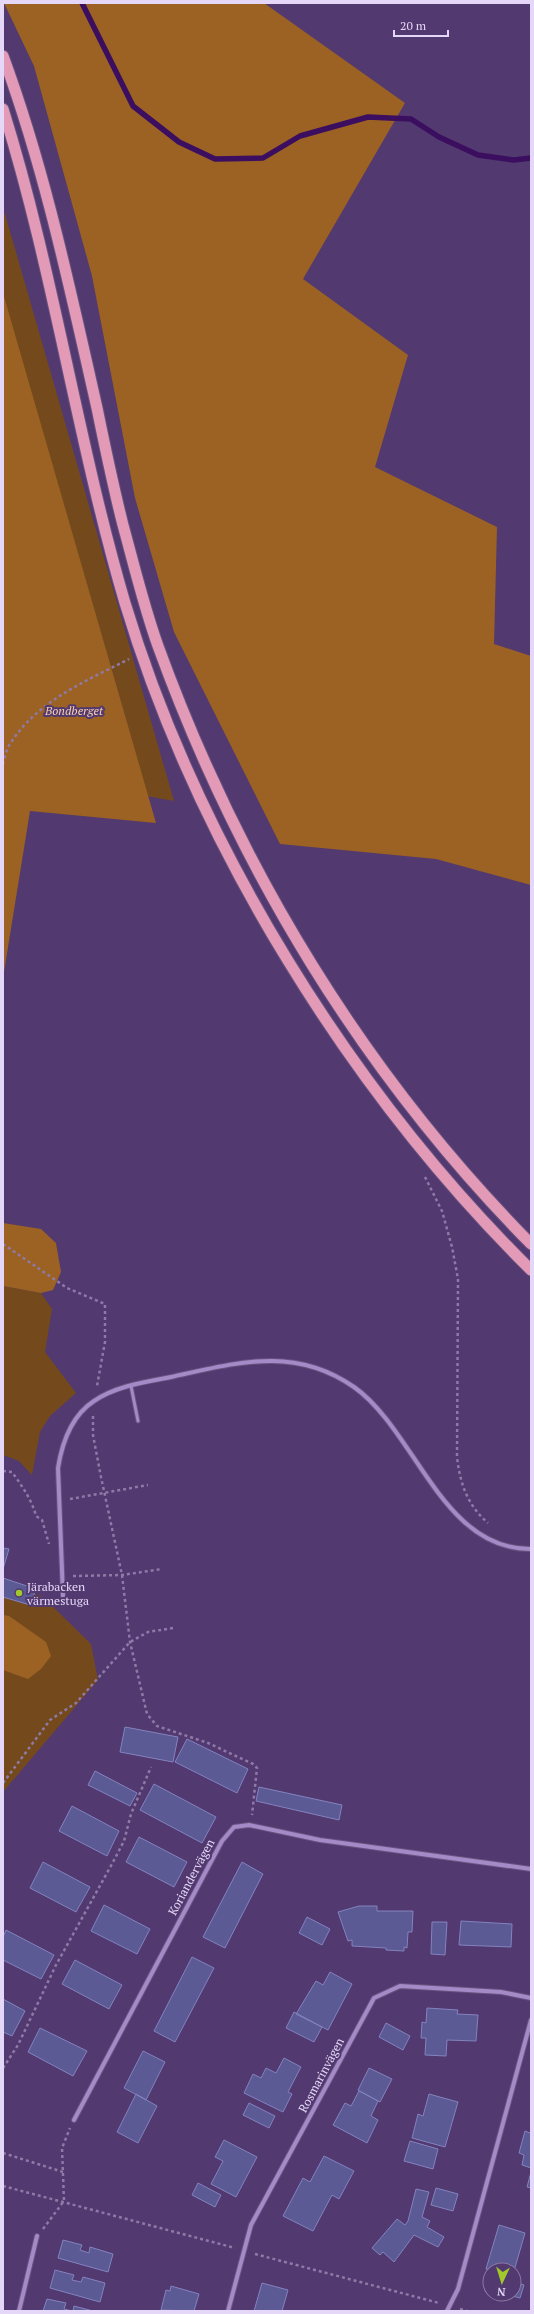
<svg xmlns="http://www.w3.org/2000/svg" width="534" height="2314" viewBox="0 0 534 2314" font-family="'PT Serif',serif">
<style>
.green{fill:#744a1d}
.forest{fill:#9c6223}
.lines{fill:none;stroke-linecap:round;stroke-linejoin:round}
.stream{stroke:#3b0e60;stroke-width:5.5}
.building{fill:#5c5a94;stroke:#8383c0}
.service-casing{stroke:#685380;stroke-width:5}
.minor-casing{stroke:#685380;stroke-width:6}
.trunk-casing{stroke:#685380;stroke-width:13}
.path{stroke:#8e7aa7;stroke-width:2.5;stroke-dasharray:3 3;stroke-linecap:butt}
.service{stroke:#a48ac6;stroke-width:3}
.minor{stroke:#a48ac6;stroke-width:4}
.trunk{stroke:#e39ab7;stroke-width:11}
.poi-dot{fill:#a1c92b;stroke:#52396f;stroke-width:1.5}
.labels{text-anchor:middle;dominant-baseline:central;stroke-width:4;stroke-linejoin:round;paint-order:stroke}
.park-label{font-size:12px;font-style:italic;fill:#f9d1ad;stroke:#52396f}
.poi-label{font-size:12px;fill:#e4d7f8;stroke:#52396f;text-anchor:start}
.street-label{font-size:12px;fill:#e4d7f8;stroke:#52396f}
</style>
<rect width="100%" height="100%" fill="#52396f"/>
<path class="green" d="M 3,213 L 5,214 L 174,801 L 3,770 Z
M 3,1286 L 41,1293 L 52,1309 L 45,1352 L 76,1393 L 50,1416 L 40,1432 L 32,1475 L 19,1461 L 3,1455 Z
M 3,1582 L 43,1597 L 91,1644 L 98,1680 L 3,1792 Z"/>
<path class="forest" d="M 4,3 L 264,3 L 405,103 L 303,279 L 408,355 L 375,467 L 497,527 L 494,644 L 531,656 L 531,885 L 436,859 L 280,844 L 174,632 L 135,498 L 92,276 L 34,66 Z
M 3,293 L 156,823 L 30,811 L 3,978 Z
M 3,1223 L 41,1229 L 56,1243 L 61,1272 L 53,1290 L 41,1293 L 3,1286 Z
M 3,1615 L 9,1616 L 46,1642 L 51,1656 L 41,1669 L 28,1679 L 3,1670 Z"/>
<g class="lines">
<path class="stream" d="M 82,3 L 133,106 L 179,142 L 215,159 L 263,158 L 300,136 L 368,117 L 411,119 L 439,137 L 478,155 L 514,160 L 531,158"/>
</g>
<path class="building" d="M 3,1548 L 9,1549 L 3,1569 Z
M 3,1578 L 36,1589 L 30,1605 L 3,1597 Z
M 125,1727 L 178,1737 L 173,1762 L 120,1752 Z
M 187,1739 L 248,1769 L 237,1793 L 175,1762 Z
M 95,1771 L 137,1793 L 130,1806 L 88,1785 Z
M 154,1784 L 216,1817 L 202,1843 L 140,1810 Z
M 259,1787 L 342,1805 L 339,1820 L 256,1801 Z
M 72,1806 L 119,1831 L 107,1856 L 59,1831 Z
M 139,1837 L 187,1862 L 174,1887 L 126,1862 Z
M 43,1862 L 90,1887 L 76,1912 L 30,1888 Z
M 242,1862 L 263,1874 L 225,1948 L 203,1937 Z
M 104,1905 L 150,1929 L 137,1954 L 91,1931 Z
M 359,1906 L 377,1906 L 377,1911 L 413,1911 L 412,1932 L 408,1932 L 407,1948 L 404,1947 L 404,1951 L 386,1950 L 386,1948 L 352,1946 L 352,1940 L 348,1941 L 338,1912 Z
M 307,1917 L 330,1929 L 322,1945 L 299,1933 Z
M 461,1921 L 512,1924 L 511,1947 L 459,1945 Z
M 432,1922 L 447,1922 L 445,1955 L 431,1954 Z
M 6,1930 L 54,1955 L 41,1979 L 3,1960 L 3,1937 Z
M 192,1957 L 214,1968 L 175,2042 L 154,2031 Z
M 75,1960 L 122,1985 L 109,2009 L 62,1984 Z
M 330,1972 L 352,1984 L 328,2030 L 296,2014 L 316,1981 L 323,1985 Z
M 3,1999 L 25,2011 L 12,2036 L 3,2032 Z
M 427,2008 L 458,2010 L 457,2014 L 478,2015 L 476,2041 L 447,2040 L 446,2056 L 425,2055 L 426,2038 L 421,2038 L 422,2022 L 426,2023 Z
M 294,2012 L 322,2027 L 314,2042 L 286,2028 Z
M 386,2023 L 410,2036 L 403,2050 L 379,2037 Z
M 40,2028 L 87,2051 L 73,2076 L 28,2052 Z
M 143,2051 L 165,2062 L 146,2100 L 124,2088 Z
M 284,2058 L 301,2067 L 288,2092 L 292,2094 L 283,2112 L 244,2093 L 253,2074 L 261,2078 L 266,2068 L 276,2073 Z
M 369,2068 L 392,2079 L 380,2102 L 358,2090 Z
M 359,2091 L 378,2101 L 371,2116 L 378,2120 L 367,2143 L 333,2125 L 345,2103 L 351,2106 Z
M 136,2094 L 157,2106 L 138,2143 L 117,2132 Z
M 429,2094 L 458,2102 L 445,2147 L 412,2138 L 418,2114 L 423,2116 Z
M 249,2103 L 275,2116 L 269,2128 L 243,2115 Z
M 531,2130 L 531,2168 L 522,2165 L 524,2155 L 519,2153 L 525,2131 L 530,2133 Z
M 224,2140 L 257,2157 L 236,2197 L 211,2184 L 223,2161 L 215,2157 Z
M 410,2141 L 438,2149 L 433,2169 L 404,2161 Z
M 324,2156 L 354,2171 L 339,2199 L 332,2195 L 313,2231 L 283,2216 L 303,2178 L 310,2182 Z
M 531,2172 L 531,2188 L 527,2187 Z
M 198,2183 L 221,2195 L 215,2207 L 192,2195 Z
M 436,2188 L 458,2194 L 453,2211 L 431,2205 Z
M 416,2189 L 429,2192 L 422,2217 L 430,2221 L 427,2227 L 444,2237 L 438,2247 L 414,2235 L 394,2262 L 383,2252 L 380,2255 L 372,2248 L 397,2219 L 405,2225 L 408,2221 Z
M 499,2225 L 525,2233 L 514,2271 L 486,2269 Z
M 63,2240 L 82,2245 L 80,2250 L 89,2253 L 90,2247 L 113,2254 L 108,2272 L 58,2258 Z
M 55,2270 L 74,2275 L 72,2280 L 81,2282 L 83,2277 L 105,2283 L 100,2302 L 50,2288 Z
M 514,2282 L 524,2285 L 520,2298 L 505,2294 L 514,2294 Z
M 262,2283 L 288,2290 L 282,2311 L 254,2311 Z
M 171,2286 L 199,2294 L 194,2311 L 161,2310 L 166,2290 L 170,2291 Z
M 47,2299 L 66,2303 L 64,2309 L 72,2311 L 43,2311 Z
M 74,2306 L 93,2311 L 73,2311 Z"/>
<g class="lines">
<g class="service-casing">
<path id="service" d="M 131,1386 L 138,1421"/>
</g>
<g class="minor-casing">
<path id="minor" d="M 63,1596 L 58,1468 C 62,1443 71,1416 94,1401 C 116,1386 145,1382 171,1377 C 236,1363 294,1345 354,1387 C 416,1431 442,1550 531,1549
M 74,2120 L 214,1856 L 222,1841 L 234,1827 L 249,1825 L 320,1840 L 531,1869
M 19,2311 L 37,2236
M 228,2311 L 251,2225 L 374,1998 L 400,1986 L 501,1992 L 531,1998
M 447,2311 L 458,2289 L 531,2020"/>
</g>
<g class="trunk-casing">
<path id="trunk" d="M 3,56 C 45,170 70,289 97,408 C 105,447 113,486 123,525 C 134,565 144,607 158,646 C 239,869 364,1075 531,1244
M 3,109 C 54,272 77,440 125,603 C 198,845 351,1092 531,1270"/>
</g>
<path class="path" d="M 3,764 C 5,758 6,749 10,744 C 37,701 86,681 129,659
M 425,1177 L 442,1211 L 452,1247 L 458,1279 L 457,1457 C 460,1483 467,1505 488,1523
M 3,1244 L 67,1288 L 105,1304 L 105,1342 L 97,1386
M 93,1416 L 93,1435 L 101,1477 L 122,1575 L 130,1642 L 147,1714 L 157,1726 L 208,1743 L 253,1764 L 257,1768 L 252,1815
M 3,1471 L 12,1472 C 22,1486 32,1500 36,1516 L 42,1520 L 49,1544
M 70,1499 L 148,1485
M 73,1576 L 122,1575 L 162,1569
M 3,1783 L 50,1720 L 76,1703 L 130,1642 L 148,1632 L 173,1628
M 3,2068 L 18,2045 L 56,1965 L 112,1864 L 124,1841 L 131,1814 L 151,1767
M 3,2153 L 63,2172
M 3,2186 L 235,2248
M 43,2229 L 64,2201 L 62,2148 L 70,2128
M 255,2254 L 439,2303
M 460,2309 L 467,2311"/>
<use href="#service" class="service"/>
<use href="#minor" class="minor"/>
<use href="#trunk" class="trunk"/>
</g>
<circle class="poi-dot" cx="19" cy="1593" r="4"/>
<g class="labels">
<g class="park-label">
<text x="74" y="710">Bondberget</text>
</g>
<g class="poi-label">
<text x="27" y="1586">Järabacken<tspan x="27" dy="14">värmestuga</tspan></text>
</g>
<g class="street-label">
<text transform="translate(191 1877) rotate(-62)">Koriandervägen</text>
<text transform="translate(321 2075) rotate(-62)">Rosmarinvägen</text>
</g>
</g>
<rect width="534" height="2314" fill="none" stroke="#e4d7f8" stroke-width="8"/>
<g transform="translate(502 2282) rotate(184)"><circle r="19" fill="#52396f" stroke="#8c78a6"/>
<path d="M0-3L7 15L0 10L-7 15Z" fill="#a1c92b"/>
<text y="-6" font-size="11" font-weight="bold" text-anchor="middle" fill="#e4d7f8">N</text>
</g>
<path d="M394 30v6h54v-6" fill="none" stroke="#e4d7f8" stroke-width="2"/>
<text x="400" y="30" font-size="12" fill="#e4d7f8" stroke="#52396f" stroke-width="3" paint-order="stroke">20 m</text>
</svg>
